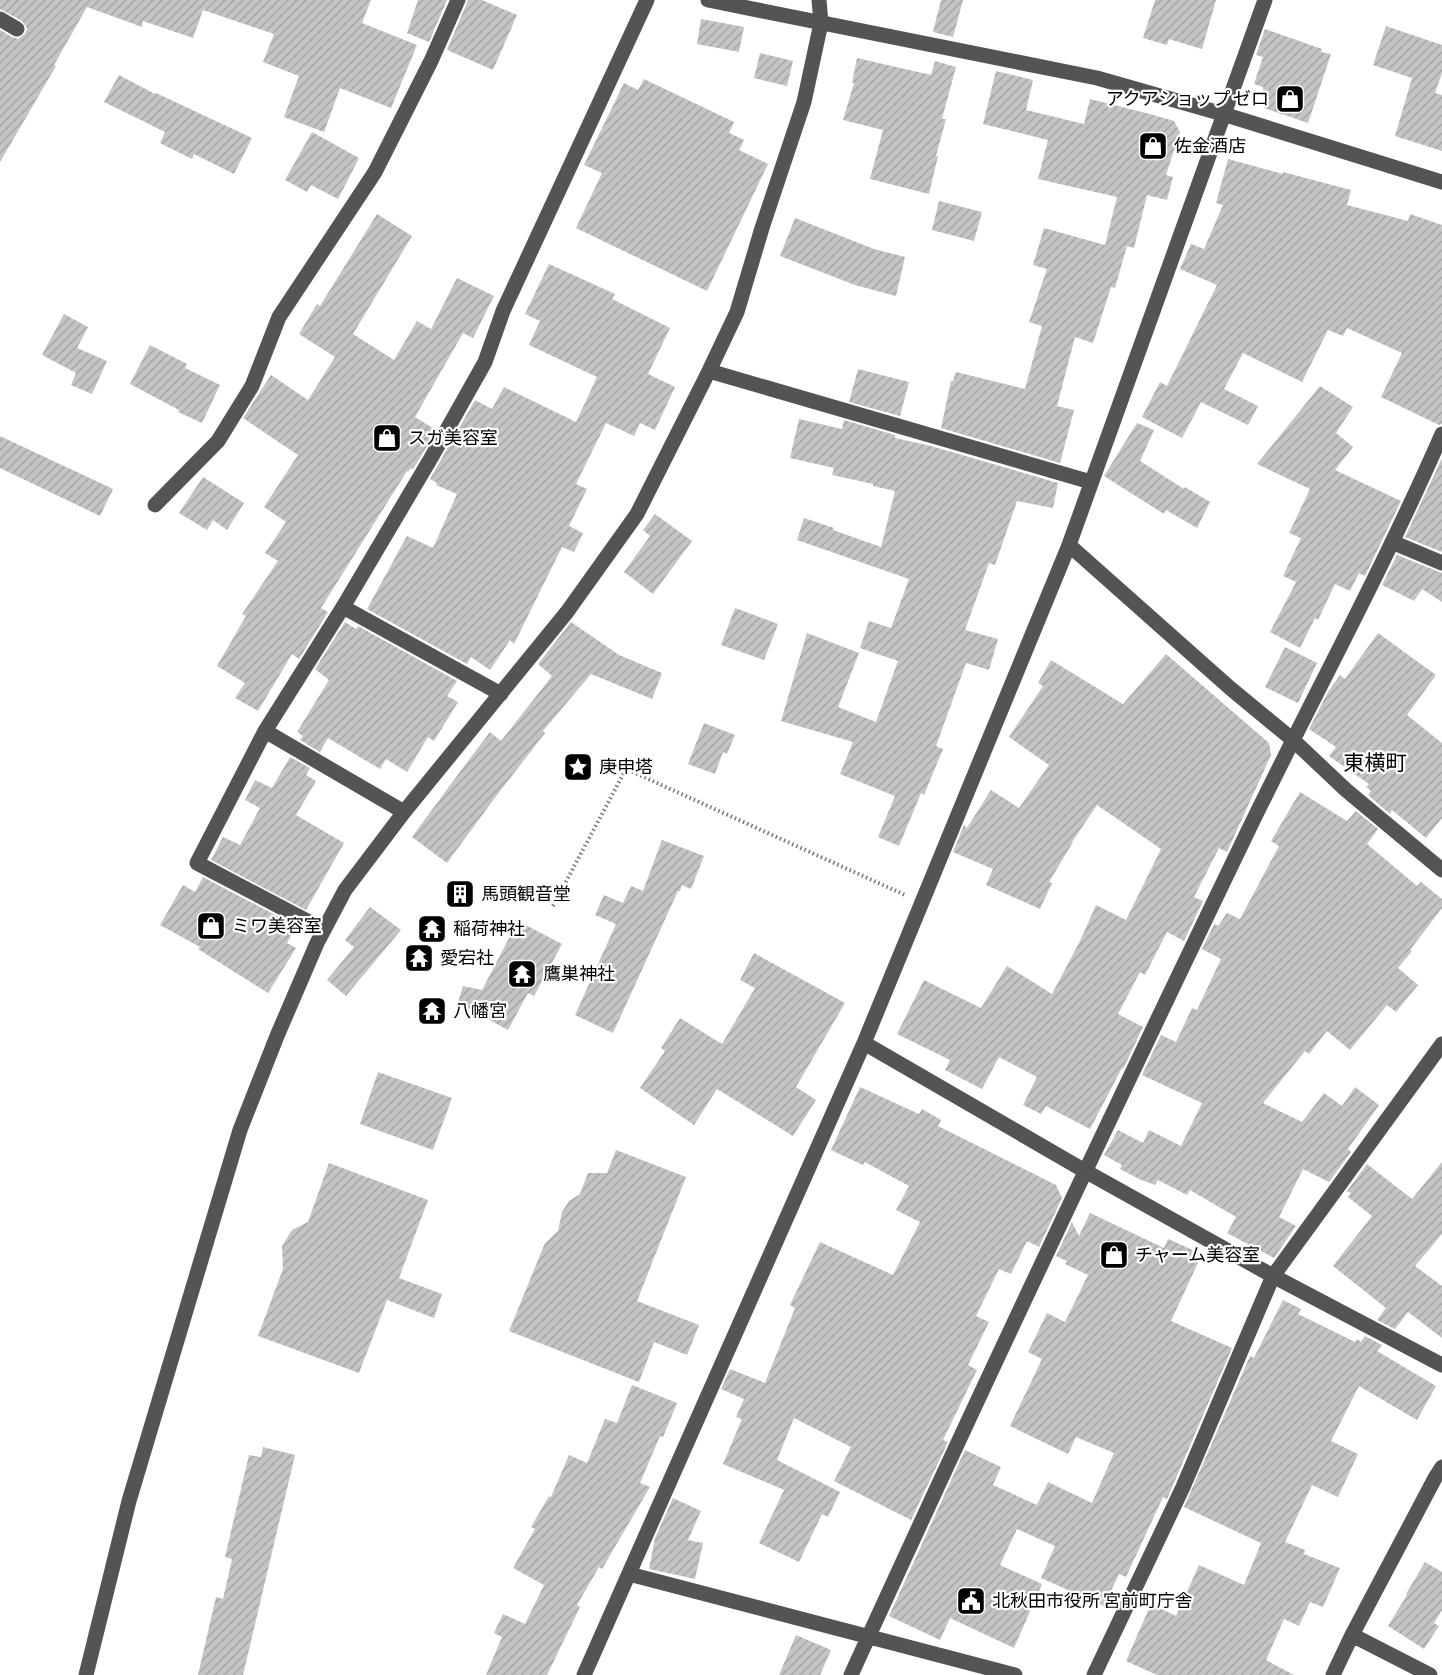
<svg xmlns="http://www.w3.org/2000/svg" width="1442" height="1675" viewBox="0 0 1442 1675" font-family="'Sofia Sans Condensed','Noto Sans JP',sans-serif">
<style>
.building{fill:url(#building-hatch)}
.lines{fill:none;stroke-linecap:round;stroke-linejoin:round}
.path{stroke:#767676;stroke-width:4;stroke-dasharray:1.5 3;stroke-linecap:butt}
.minor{stroke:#545454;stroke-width:15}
.labels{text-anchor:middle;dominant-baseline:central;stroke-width:4.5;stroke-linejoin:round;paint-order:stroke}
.poi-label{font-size:18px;fill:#000;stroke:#fff;text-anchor:start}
.quarter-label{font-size:21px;fill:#000;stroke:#fff}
</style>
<defs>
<pattern id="building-hatch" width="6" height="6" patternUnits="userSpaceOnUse" patternTransform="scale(1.5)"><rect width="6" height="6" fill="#c4c4c4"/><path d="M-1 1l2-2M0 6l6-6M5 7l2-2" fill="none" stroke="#a7a7a7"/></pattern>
</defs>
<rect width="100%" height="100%" fill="#fff"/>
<path class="building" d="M 0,0 L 371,0 L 362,23 L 417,45 L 391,108 L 340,88 L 324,132 L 284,117 L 299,76 L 263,62 L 274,34 L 203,10 L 193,38 L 143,21 L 142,27 L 87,7 L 54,65 L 56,66 L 0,162 L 0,30 L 12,37 L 18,39 L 25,34 L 27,28 L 22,21 L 0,9 Z
M 418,0 L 447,0 L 429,42 L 407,33 Z
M 468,0 L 482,0 L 517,15 L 493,70 L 447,50 Z
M 941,0 L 963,0 L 953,37 L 933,32 Z
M 1155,0 L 1216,0 L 1202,49 L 1169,39 L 1167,45 L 1143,38 Z
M 701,19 L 744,27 L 739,52 L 697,44 Z
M 1386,26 L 1442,45 L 1442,73 L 1435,93 L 1442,95 L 1442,151 L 1395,136 L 1412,78 L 1373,65 Z
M 1265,29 L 1322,49 L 1321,52 L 1331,54 L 1308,123 L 1264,108 L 1263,87 L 1254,84 L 1263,57 L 1256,55 Z
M 760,53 L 793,61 L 787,86 L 754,78 Z
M 857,58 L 931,75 L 935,61 L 956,67 L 942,119 L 946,119 L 936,156 L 938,156 L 929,194 L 870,179 L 883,130 L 843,120 L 854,83 L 852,83 Z
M 996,71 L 1033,80 L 1026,110 L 1084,124 L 1090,99 L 1150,114 L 1174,121 L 1180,132 L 1166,175 L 1173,177 L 1167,200 L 1147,195 L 1134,248 L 1127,246 L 1115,288 L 1111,287 L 1093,343 L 1075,337 L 1057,406 L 1074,410 L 1060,463 L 941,428 L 951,381 L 953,381 L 956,372 L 1025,389 L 1042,326 L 1029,322 L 1047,269 L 1033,265 L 1044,228 L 1105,245 L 1117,197 L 1038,179 L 1048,140 L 983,124 Z
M 119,75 L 155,94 L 156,93 L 252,138 L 234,174 L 194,154 L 192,159 L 160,143 L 165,132 L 104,102 Z
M 644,79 L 734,122 L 729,133 L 744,140 L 739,150 L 768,164 L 707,291 L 576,228 L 602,173 L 584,165 L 624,83 L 638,90 Z
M 312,132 L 359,158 L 338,199 L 311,185 L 307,192 L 285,180 Z
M 1228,159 L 1283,174 L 1283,172 L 1351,190 L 1347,205 L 1408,221 L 1410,214 L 1442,225 L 1442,424 L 1439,425 L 1381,397 L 1402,353 L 1347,328 L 1343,336 L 1328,330 L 1302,382 L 1243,353 L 1224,389 L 1258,406 L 1248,425 L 1201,402 L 1182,438 L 1142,417 L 1160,382 L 1167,386 L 1217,285 L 1180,269 L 1191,244 L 1204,249 L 1223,205 L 1216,203 Z
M 939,201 L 982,212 L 974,241 L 932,230 Z
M 377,214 L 412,236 L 353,334 L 394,360 L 417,321 L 431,329 L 457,278 L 494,296 L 473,338 L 463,333 L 415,417 L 436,430 L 423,453 L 413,469 L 411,468 L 408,472 L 407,471 L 321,608 L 328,612 L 299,659 L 292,654 L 258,711 L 235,698 L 245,683 L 217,666 L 246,616 L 242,614 L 278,561 L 265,553 L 286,522 L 264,507 L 298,455 L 243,418 L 271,375 L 308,400 L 335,357 L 299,334 L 317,304 L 320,306 Z
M 795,218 L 874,249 L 905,257 L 896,296 L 855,285 L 780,256 Z
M 549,264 L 615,294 L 612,299 L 670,328 L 648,374 L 675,387 L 655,430 L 640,423 L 634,436 L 606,423 L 576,484 L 587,489 L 569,526 L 583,533 L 574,552 L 562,547 L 514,644 L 510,640 L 490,670 L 471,657 L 467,664 L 367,609 L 407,536 L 433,548 L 457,494 L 436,485 L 437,483 L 430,479 L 475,400 L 492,409 L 504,387 L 576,422 L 597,377 L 529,345 L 540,321 L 525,314 Z
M 64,314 L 88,327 L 77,348 L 107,361 L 92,394 L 71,385 L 76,373 L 42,355 Z
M 150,345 L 187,364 L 185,368 L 220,385 L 202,423 L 178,412 L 179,410 L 130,384 Z
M 858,369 L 909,382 L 900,416 L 849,402 Z
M 1320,386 L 1353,407 L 1336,433 L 1353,447 L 1335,470 L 1401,501 L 1365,576 L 1359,573 L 1350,591 L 1335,584 L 1318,620 L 1315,618 L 1300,648 L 1270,632 L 1296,582 L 1283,576 L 1301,538 L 1289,533 L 1310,489 L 1257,464 Z
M 799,419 L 842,429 L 844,420 L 895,435 L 895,438 L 931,446 L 1058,483 L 1053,508 L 1017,501 L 995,565 L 989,563 L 965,630 L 998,639 L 989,670 L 966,663 L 936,746 L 943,749 L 924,795 L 921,793 L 899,846 L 878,837 L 895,796 L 840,774 L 853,742 L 781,721 L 807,633 L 859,653 L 838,707 L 876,722 L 898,661 L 860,648 L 869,621 L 891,628 L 909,579 L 797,540 L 804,518 L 834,528 L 833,530 L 881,547 L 895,491 L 873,486 L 873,484 L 832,475 L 834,468 L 790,458 Z
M 1137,423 L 1154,430 L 1140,461 L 1184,489 L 1185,487 L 1210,502 L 1197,528 L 1166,510 L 1164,514 L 1104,476 Z
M 0,436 L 113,489 L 100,516 L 0,468 Z
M 1442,458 L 1442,552 L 1405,537 Z
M 203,477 L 244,503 L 227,530 L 213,520 L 207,530 L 179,513 Z
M 655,514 L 692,541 L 653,594 L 624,572 L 650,536 L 643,530 Z
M 1397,555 L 1442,573 L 1442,602 L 1422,589 L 1414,601 L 1382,585 Z
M 735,608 L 778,624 L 764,660 L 721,645 Z
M 345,622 L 356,629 L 358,626 L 457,681 L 447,696 L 458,702 L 434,741 L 428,737 L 407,772 L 386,759 L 380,769 L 328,738 L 320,752 L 300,740 L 303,736 L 297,732 L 329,680 L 315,669 Z
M 571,622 L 619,655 L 662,673 L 652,699 L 591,674 L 543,731 L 545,733 L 494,799 L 447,863 L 412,837 L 462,769 L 490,732 L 501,741 L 552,676 L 538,664 Z
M 1378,633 L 1436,675 L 1407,715 L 1442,743 L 1442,818 L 1426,838 L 1392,810 L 1390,814 L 1368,795 L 1371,791 L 1366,787 L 1369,784 L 1329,756 L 1336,747 L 1309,729 L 1328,692 L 1340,675 L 1345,679 Z
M 1285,647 L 1317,663 L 1298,703 L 1265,687 Z
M 1166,654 L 1269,743 L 1271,755 L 1227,852 L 1219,848 L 1194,897 L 1203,901 L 1184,941 L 1167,932 L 1145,975 L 1140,972 L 1118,1014 L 1143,1027 L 1124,1067 L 1123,1069 L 1122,1068 L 1090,1129 L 1046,1106 L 1041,1114 L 1023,1105 L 1037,1077 L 999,1057 L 982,1089 L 945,1070 L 950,1060 L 897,1034 L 924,980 L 981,1008 L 1007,966 L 1052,994 L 1080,941 L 1096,905 L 1126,920 L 1161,849 L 1097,805 L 1072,842 L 1073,842 L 1049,882 L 1052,883 L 1040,909 L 986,885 L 993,869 L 953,852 L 964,825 L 967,828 L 991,790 L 1019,808 L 1049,765 L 1009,737 L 1043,686 L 1038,683 L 1051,660 L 1123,704 Z
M 704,723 L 735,735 L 727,754 L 723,752 L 715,774 L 688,764 Z
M 290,757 L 310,768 L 306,775 L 316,781 L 296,815 L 344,843 L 306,910 L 211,860 L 223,837 L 240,845 L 260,808 L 245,800 L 255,780 L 272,788 Z
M 1300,792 L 1347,821 L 1356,811 L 1378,829 L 1367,844 L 1417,886 L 1421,882 L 1442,899 L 1442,908 L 1410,950 L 1412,951 L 1398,968 L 1418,985 L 1396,1012 L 1387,1005 L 1350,1050 L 1327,1031 L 1309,1054 L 1305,1051 L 1263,1103 L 1302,1122 L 1324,1093 L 1342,1106 L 1355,1087 L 1379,1105 L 1348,1149 L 1351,1152 L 1329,1182 L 1303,1169 L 1279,1217 L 1296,1226 L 1274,1258 L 1227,1233 L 1236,1217 L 1190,1190 L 1187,1195 L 1158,1180 L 1155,1185 L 1139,1179 L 1120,1169 L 1122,1165 L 1104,1155 L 1118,1130 L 1143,1143 L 1149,1130 L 1181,1146 L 1202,1103 L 1142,1075 L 1161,1035 L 1176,1042 L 1192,1008 L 1197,1010 L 1221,959 L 1202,949 L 1214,924 L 1218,926 L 1227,913 L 1240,919 L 1279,846 L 1271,841 Z
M 662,840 L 704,856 L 691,889 L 682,885 L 680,891 L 678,891 L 613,1033 L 575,1015 L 616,924 L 595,915 L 604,895 L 623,903 L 631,886 L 643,891 Z
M 203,877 L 296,926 L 287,943 L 296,948 L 268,993 L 198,949 L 200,947 L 160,925 L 183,885 L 195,892 Z
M 370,907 L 401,930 L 346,996 L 327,980 L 354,947 L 345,940 Z
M 518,921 L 562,944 L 534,996 L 528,993 L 508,1030 L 458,1003 L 463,986 L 482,990 Z
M 754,953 L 845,1003 L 796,1087 L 816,1100 L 793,1136 L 717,1089 L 694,1125 L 640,1088 L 665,1051 L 661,1048 L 680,1018 L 722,1044 L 755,988 L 740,980 Z
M 378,1072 L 452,1098 L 433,1150 L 360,1124 Z
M 860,1087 L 919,1114 L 922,1109 L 941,1120 L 938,1126 L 1056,1185 L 1062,1198 L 1039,1247 L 1027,1241 L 1011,1274 L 999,1269 L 976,1316 L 989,1322 L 968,1365 L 977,1370 L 943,1440 L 948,1442 L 911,1520 L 834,1481 L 851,1447 L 794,1418 L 777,1460 L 840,1492 L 828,1517 L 822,1514 L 799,1562 L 759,1543 L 784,1490 L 723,1464 L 742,1419 L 736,1417 L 744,1399 L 721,1389 L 730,1369 L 765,1383 L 795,1308 L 790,1305 L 820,1242 L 893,1275 L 920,1222 L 896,1210 L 909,1186 L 865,1162 L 863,1165 L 831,1150 Z
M 616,1150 L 686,1177 L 637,1301 L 699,1325 L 687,1355 L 654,1342 L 639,1382 L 509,1331 L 545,1243 L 558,1231 L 562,1212 L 569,1201 L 580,1194 L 588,1173 L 607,1173 Z
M 1442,1162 L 1442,1234 L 1415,1266 L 1442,1286 L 1442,1338 L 1408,1312 L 1395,1329 L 1377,1320 L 1386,1308 L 1333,1266 L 1372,1216 L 1348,1197 L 1351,1193 L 1347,1191 L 1367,1164 L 1412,1199 Z
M 329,1163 L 428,1200 L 399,1278 L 442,1294 L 434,1318 L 387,1300 L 359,1373 L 258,1336 L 283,1269 L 282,1246 L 292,1230 L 308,1222 Z
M 1090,1213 L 1164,1248 L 1168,1239 L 1202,1254 L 1171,1321 L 1232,1348 L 1167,1499 L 1163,1497 L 1126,1577 L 1119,1574 L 1104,1606 L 1041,1578 L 1055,1546 L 1017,1529 L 1000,1565 L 1042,1584 L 1014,1648 L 950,1618 L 940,1640 L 889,1616 L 965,1450 L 1001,1467 L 993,1485 L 1037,1505 L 1048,1482 L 1092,1503 L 1114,1453 L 1076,1437 L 1068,1454 L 1010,1426 L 1042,1359 L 1028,1352 L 1047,1313 L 1065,1322 L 1088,1275 L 1065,1264 L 1067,1261 L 1056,1256 L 1072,1222 L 1079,1236 Z
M 1283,1300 L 1301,1309 L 1298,1314 L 1355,1342 L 1357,1339 L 1361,1342 L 1365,1336 L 1382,1345 L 1377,1351 L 1436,1386 L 1417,1420 L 1359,1386 L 1331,1441 L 1358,1454 L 1338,1497 L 1312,1485 L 1285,1542 L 1305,1550 L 1304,1554 L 1340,1568 L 1323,1607 L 1310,1602 L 1299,1626 L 1284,1619 L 1266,1660 L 1294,1675 L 1157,1675 L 1126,1661 L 1151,1604 L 1176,1616 L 1199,1565 L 1244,1585 L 1261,1543 L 1184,1507 L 1250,1356 L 1254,1358 Z
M 632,1385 L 677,1403 L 663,1437 L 660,1436 L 640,1483 L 650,1487 L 602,1569 L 599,1567 L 577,1605 L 580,1607 L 547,1675 L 486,1675 L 502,1637 L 494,1633 L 503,1614 L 525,1624 L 544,1585 L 513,1568 L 535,1529 L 531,1527 L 549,1496 L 551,1497 L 569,1455 L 587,1463 L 605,1419 L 617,1423 Z
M 263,1447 L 295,1455 L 243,1675 L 198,1675 L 216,1597 L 223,1599 L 232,1559 L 225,1557 L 249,1455 L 261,1457 Z
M 673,1498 L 701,1511 L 688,1540 L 703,1543 L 695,1579 L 649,1569 L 655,1538 Z
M 1425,1562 L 1442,1572 L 1442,1610 L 1434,1623 L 1439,1626 L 1424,1649 L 1388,1626 L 1407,1595 L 1406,1594 Z
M 796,1635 L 831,1650 L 820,1675 L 779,1675 Z"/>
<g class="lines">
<path class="path" d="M 553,906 L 626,769 L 905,895"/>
<path class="minor" d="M 708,0 L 1097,78 L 1223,114 L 1442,182
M 0,19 L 17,29
M 709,371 L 1091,482
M 155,505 L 218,441 L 252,386 L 279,317 L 375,172 L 431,61 L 458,0
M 1392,542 L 1442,563
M 1069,545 L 1230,688 L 1293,740 L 1346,790 L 1442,870
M 343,607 L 501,694
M 265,731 L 197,863 L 324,930
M 404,812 L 265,731 L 343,607 L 431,458 L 485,362 L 503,311 L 647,0
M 864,1043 L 1085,1171 L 1273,1276 L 1442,1365
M 629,1574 L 1015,1675
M 1352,1635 L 1430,1675
M 86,1675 L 129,1501 L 240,1130 L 277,1036 L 317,943 L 345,890 L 404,812 L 567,612 L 637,514 L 709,371 L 737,312 L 762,228 L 804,102 L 821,23 L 819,0
M 584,1675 L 864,1043 L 1069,545 L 1265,0
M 851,1675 C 980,1392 1113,1111 1248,831 C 1312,699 1383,569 1442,434
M 1094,1675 L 1183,1487 L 1273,1276 L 1442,1044
M 1333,1675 L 1352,1635 L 1435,1478 L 1442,1467"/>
</g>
<defs>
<g id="shop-square" transform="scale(1.5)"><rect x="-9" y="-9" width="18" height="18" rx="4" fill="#000" stroke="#fff"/><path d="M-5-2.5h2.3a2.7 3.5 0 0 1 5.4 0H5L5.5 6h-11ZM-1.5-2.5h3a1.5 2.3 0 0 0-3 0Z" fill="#fff"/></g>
<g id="sight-square" transform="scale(1.5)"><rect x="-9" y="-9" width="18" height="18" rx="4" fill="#000" stroke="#fff"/><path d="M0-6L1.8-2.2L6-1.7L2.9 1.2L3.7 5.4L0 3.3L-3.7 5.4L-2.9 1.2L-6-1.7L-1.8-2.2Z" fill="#fff"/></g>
<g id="building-square" transform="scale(1.5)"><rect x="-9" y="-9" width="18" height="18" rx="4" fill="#000" stroke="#fff"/><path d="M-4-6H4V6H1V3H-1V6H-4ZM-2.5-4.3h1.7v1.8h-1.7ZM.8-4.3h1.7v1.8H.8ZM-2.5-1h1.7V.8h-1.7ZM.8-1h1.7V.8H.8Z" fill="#fff"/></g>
<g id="temple-square" transform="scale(1.5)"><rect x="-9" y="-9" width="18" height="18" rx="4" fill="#000" stroke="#fff"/><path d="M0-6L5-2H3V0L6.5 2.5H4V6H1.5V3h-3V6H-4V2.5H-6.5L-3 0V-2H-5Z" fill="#fff"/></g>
<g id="civic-square" transform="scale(1.5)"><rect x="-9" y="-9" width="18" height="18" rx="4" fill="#000" stroke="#fff"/><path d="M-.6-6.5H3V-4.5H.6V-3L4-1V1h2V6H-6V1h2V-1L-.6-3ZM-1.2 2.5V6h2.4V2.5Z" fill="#fff"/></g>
</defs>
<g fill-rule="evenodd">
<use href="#shop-square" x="1290" y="99"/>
<use href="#shop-square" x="1153" y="146"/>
<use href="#shop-square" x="387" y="438"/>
<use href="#sight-square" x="578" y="767"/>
<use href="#building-square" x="460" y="894"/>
<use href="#shop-square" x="211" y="926"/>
<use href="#temple-square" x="432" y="929"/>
<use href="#temple-square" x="419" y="958"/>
<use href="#temple-square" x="522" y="974"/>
<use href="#temple-square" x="432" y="1011"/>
<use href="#shop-square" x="1114" y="1255"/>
<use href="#civic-square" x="971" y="1601"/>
</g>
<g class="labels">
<g class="poi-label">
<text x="1269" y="99" text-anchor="end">アクアショップ ゼロ</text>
<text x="1174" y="146">佐金酒店</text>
<text x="408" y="438">スガ美容室</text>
<text x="599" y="767">庚申塔</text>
<text x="481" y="894">馬頭観音堂</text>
<text x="232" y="926">ミワ美容室</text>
<text x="453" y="929">稲荷神社</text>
<text x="440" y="958">愛宕社</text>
<text x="543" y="974">鷹巣神社</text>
<text x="453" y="1011">八幡宮</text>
<text x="1135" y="1255">チャーム美容室</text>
<text x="992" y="1601">北秋田市役所 宮前町庁舎</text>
</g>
<g class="quarter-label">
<text x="1375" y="763">東横町</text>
</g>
</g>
</svg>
